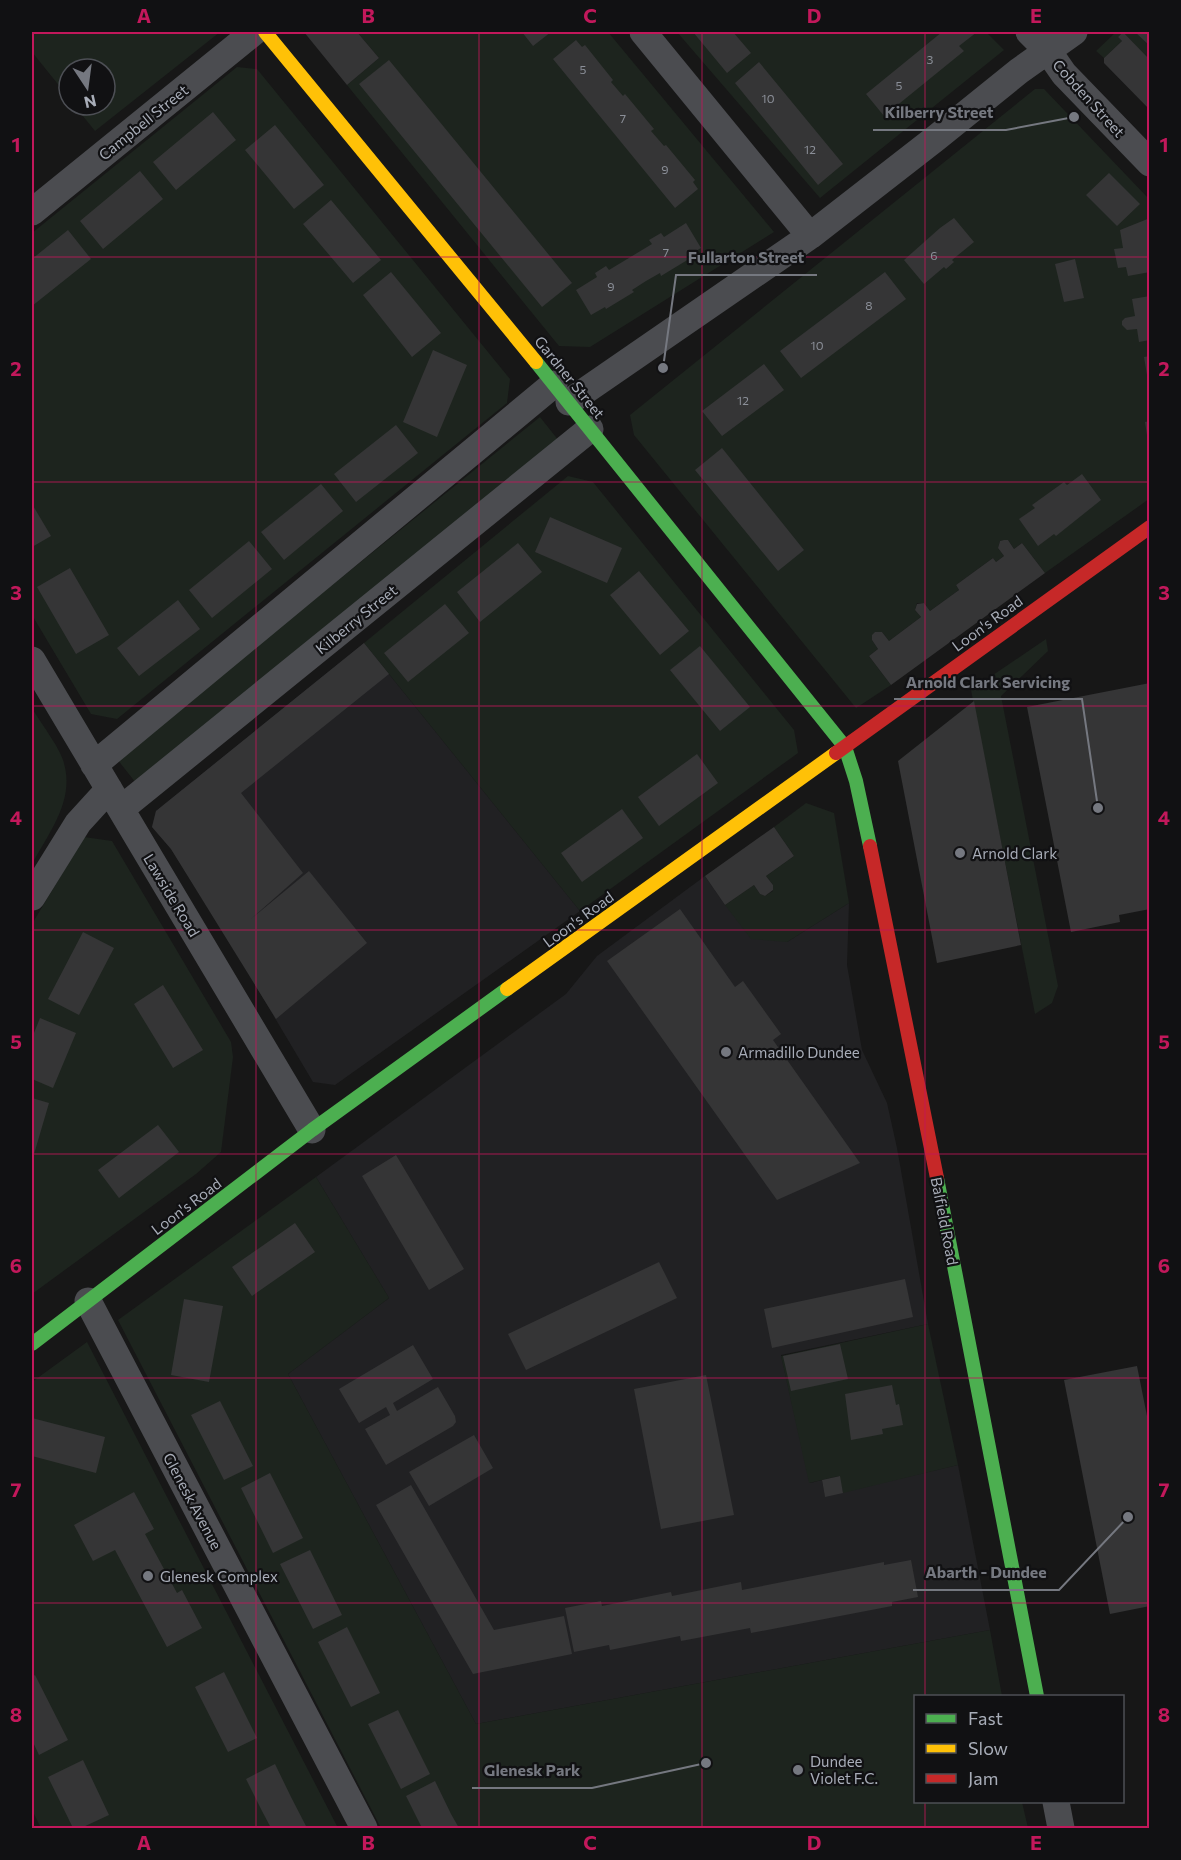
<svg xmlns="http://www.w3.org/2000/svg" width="1181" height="1860" viewBox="0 0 1181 1860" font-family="Commissioner,sans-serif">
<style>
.built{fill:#212123}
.green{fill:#1d241e}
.building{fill:#353536}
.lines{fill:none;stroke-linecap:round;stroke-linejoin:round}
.street{stroke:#4b4c50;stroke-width:27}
.fast{stroke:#4caf50;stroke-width:14}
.slow{stroke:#ffc107;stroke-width:14}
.jam{stroke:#c62828;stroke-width:14}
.grid{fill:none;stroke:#c2185b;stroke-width:1.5;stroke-opacity:0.55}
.poi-dot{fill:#757880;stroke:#111113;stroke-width:2}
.labels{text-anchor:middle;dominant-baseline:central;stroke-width:4.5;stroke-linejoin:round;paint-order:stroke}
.number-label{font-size:12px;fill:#8b8f98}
.street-label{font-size:15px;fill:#a8adb8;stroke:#111113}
.poi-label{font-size:15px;fill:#a8adb8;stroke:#111113;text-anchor:start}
.leader{fill:none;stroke:#757880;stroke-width:2}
.callout-dot{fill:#757880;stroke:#111113;stroke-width:2}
.callout-label{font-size:16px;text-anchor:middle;font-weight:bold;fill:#757880;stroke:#111113;stroke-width:4.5;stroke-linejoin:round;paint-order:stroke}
.neatline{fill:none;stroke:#c2185b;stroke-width:2}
.grid-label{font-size:20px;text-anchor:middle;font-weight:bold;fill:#c2185b}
</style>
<rect width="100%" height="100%" fill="#171717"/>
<path class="built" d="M 364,643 L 580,911 L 335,1085 L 313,1082 L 228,939 L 171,849 L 152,827 L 156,811 Z
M 705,876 L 725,905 L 787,942 L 849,903 L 847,965 L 862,1050 L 887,1103 L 897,1148 L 928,1324 L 781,1355 L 810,1483 L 822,1480 L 825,1496 L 958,1465 L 990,1630 L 476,1724 L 288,1374 L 389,1298 L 316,1177 L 566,994 L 597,956 Z"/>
<path class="green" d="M 32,32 L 220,32 L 95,131 L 74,105 L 105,105 L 105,69 L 69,69 L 69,98 L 32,52 Z
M 357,32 L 608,32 L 774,232 L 590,347 L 559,346 L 347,85 L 379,58 Z
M 677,32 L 986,32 L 1004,50 L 820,198 Z
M 1116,32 L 1149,32 L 1149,60 L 1123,32 L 1118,37 L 1122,41 L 1104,58 L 1096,51 Z
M 237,67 L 257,69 L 510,379 L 507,403 L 117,719 L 91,714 L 32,615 L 32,233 Z
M 1035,89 L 1044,89 L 1149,199 L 1149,499 L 1045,573 L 1022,543 L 1014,549 L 1008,540 L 1000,541 L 998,548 L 1004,556 L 996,562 L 993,558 L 956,585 L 959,590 L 930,611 L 924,603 L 917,603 L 915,610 L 921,617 L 889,641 L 882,632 L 875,632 L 872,640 L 878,649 L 869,656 L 891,685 L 856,708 L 634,435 L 630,415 Z
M 540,417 L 559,441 L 136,783 L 117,759 Z
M 568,476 L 593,482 L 794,730 L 798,753 L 580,911 L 364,643 Z
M 1046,639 L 1048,651 L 1001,696 L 1058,986 L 1052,1003 L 1035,1014 L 971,690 Z
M 32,708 C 40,722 58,745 63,760 C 76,799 50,831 32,864 Z
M 806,803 L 834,813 L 849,903 L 787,942 L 751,939 L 725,905 L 754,885 L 760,894 L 765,896 L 773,891 L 773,885 L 766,876 L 794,856 L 774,827 Z
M 84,837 L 112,841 L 231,1042 L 233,1057 L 221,1152 L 196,1174 L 32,1294 L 32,924 Z
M 316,1177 L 389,1298 L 288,1374 L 476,1724 L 990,1630 L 1002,1696 L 916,1696 L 916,1802 L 1022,1802 L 1028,1828 L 381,1828 L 118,1320 Z
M 928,1324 L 958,1465 L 843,1493 L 839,1476 L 809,1483 L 781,1356 Z
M 87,1342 L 338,1828 L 41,1828 L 32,1810 L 32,1382 Z"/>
<path class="building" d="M 304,32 L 357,32 L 379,58 L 347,85 Z
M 522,32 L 551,32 L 533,46 Z
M 693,32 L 733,32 L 751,53 L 727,73 Z
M 942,32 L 977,32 L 959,46 L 964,51 L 884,116 L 866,94 Z
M 1123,32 L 1150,60 L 1150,110 L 1104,63 L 1104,58 L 1122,41 L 1118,37 Z
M 1135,32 L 1150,32 L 1150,46 Z
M 576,40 L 582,47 L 585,45 L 613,80 L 611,82 L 623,96 L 625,94 L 654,129 L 651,131 L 664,146 L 666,145 L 695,180 L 693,182 L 698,189 L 675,208 L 553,59 Z
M 389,60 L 572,283 L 542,307 L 359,84 Z
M 759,62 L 843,164 L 818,185 L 735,83 Z
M 213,112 L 236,140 L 176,190 L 153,162 Z
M 275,125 L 324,185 L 294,209 L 245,150 Z
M 140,171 L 163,199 L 103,249 L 80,221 Z
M 1109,173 L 1140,204 L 1117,226 L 1086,195 Z
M 331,200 L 381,260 L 353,283 L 303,224 Z
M 954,218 L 974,242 L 952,260 L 954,262 L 946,269 L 944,267 L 924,284 L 904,260 L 940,228 Z
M 1150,218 L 1150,272 L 1128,276 L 1126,267 L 1118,268 L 1114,249 L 1123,248 L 1120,230 Z
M 686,223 L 701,248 L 687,256 L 689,259 L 661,276 L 660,273 L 646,281 L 632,290 L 634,292 L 606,309 L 605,307 L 591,315 L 576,290 L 597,277 L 595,273 L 606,266 L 609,270 L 652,244 L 649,240 L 661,233 L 664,237 Z
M 68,230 L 91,259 L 32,306 L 32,259 Z
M 1075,259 L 1084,298 L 1064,302 L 1055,264 Z
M 391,272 L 441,333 L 412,357 L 363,295 Z
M 885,272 L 906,299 L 801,378 L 780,351 Z
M 1150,296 L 1150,340 L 1139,342 L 1137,329 L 1127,330 L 1122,325 L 1122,321 L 1125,318 L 1135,316 L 1132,299 Z
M 433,350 L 467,365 L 437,437 L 403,422 Z
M 1150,356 L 1150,381 L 1148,381 L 1144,357 Z
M 764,364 L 784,390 L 722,436 L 702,411 Z
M 1150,421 L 1150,442 L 1148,442 L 1145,422 Z
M 396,425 L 418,453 L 356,502 L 334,474 Z
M 722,448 L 804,550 L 778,571 L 695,470 Z
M 1082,474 L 1101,500 L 1056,536 L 1054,534 L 1038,546 L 1019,519 L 1035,508 L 1032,505 L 1064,482 L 1067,485 Z
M 321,484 L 343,511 L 284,560 L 261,532 Z
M 32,504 L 51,536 L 32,547 Z
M 550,517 L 622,548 L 607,583 L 535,552 Z
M 1004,540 L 1008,540 L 1014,549 L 1022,543 L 1045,573 L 891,685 L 869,656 L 878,649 L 872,640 L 872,635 L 875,632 L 882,632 L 889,641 L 921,617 L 915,610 L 917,604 L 924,603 L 930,611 L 959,590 L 956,585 L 993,558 L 996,562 L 1004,556 L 998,548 L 1000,541 Z
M 249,541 L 272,569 L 212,618 L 189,590 Z
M 518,543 L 542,572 L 480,622 L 457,592 Z
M 70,568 L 109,635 L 76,654 L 37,587 Z
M 639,571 L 689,631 L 660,655 L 610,595 Z
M 178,600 L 200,629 L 139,676 L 117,648 Z
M 445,604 L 469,633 L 408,682 L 384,653 Z
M 364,643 L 389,674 L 241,793 L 303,873 L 251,919 L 309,871 L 367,943 L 276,1019 L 171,849 L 152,827 L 156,811 Z
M 700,646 L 750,707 L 720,731 L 670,670 Z
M 1150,683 L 1150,909 L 1119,915 L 1120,922 L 1071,932 L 1027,707 Z
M 974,701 L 1021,945 L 937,963 L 898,761 Z
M 697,754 L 718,783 L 659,826 L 638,797 Z
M 622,809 L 643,838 L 582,882 L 561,853 Z
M 774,827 L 794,856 L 766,876 L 773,885 L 773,890 L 765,896 L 760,894 L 754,885 L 725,905 L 705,876 Z
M 680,909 L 735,987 L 743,981 L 781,1034 L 773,1040 L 860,1163 L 777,1200 L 607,961 Z
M 83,932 L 114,948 L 79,1015 L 48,999 Z
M 163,985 L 203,1050 L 173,1068 L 134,1004 Z
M 40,1018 L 76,1033 L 53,1088 L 32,1079 L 32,1038 Z
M 32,1098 L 49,1103 L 32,1161 Z
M 158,1125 L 179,1152 L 119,1198 L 98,1170 Z
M 396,1155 L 464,1269 L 429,1290 L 362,1176 Z
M 295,1223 L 315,1252 L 252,1296 L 232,1267 Z
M 659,1262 L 677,1298 L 526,1370 L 508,1334 Z
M 905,1279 L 913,1317 L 772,1348 L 764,1309 Z
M 184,1299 L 223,1306 L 209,1382 L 171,1375 Z
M 840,1344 L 848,1379 L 791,1391 L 783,1356 Z
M 413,1345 L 433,1379 L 393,1403 L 397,1411 L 438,1387 L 455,1416 L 456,1422 L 453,1426 L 386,1465 L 365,1429 L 390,1415 L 386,1407 L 359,1423 L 339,1389 Z
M 1137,1366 L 1150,1431 L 1150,1606 L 1110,1614 L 1064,1380 Z
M 706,1375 L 734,1515 L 661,1529 L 634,1389 Z
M 892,1385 L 896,1405 L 899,1404 L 903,1425 L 882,1429 L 883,1434 L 851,1440 L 845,1394 Z
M 220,1401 L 253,1466 L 224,1480 L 191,1415 Z
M 32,1418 L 105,1437 L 96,1473 L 32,1456 Z
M 474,1435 L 493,1468 L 429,1506 L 409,1472 Z
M 270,1473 L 303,1538 L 273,1553 L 241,1488 Z
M 840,1476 L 843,1493 L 825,1497 L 822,1480 Z
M 411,1485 L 494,1630 L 564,1616 L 572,1654 L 473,1674 L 376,1505 Z
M 134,1492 L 154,1529 L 145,1534 L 177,1593 L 182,1590 L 202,1628 L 167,1647 L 115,1550 L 93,1561 L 74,1525 Z
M 310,1550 L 342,1615 L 313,1629 L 280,1564 Z
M 911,1560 L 918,1597 L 892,1602 L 892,1606 L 751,1633 L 750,1628 L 681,1641 L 680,1636 L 610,1650 L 609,1645 L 574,1652 L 565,1608 L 601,1601 L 602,1606 L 671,1592 L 672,1596 L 741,1582 L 742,1590 L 884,1562 L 884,1565 Z
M 347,1627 L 380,1693 L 351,1707 L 318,1642 Z
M 224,1672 L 257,1738 L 228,1752 L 195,1687 Z
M 35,1675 L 68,1740 L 39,1755 L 32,1740 L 32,1677 Z
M 398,1710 L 430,1774 L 401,1789 L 368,1724 Z
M 83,1760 L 109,1815 L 81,1828 L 73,1828 L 48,1777 Z
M 275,1764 L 291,1797 L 307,1828 L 271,1828 L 262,1811 L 246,1779 Z
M 435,1781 L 451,1814 L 459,1828 L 422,1828 L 406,1796 Z"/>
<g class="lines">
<path class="street" d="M 643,32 L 810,236
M 1029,32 L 1048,51 L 1064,74 L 1150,163
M 32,212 L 254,32
M 569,402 L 810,236 L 936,138 L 1019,71 L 1074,32
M 32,660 L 312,1130
M 94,765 L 554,384
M 121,809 L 590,429
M 32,897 L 78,823 L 109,789
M 88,1301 L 364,1828
M 1056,1802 L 1061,1828"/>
<path class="fast" d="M 536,362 L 845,747 L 856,781 L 870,846
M 937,1178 L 1037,1696
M 32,1344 L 312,1130 L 507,989"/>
<path class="slow" d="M 265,32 L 536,362
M 507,989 L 836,753"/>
<path class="jam" d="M 836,753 L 1150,527
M 870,846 L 937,1178"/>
</g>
<path class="grid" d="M 256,32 L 256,1828M 479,32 L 479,1828M 702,32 L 702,1828M 925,32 L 925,1696M 32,257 L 1150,257M 32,482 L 1150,482M 32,706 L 1150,706M 32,930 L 1150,930M 32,1154 L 1150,1154M 32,1378 L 1150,1378M 32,1603 L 1150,1603M 925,1802 L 925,1828"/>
<g class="poi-dot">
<circle cx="960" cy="853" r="6"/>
<circle cx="726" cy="1052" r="6"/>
<circle cx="148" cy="1576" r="6"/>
<circle cx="798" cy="1770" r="6"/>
</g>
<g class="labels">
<g class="number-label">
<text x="930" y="59">3</text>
<text x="583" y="69">5</text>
<text x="899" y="85">5</text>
<text x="768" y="98">10</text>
<text x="623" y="118">7</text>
<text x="810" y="149">12</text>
<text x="665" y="169">9</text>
<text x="666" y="252">7</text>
<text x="934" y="255">6</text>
<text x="611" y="286">9</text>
<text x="869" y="305">8</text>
<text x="817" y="345">10</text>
<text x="743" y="400">12</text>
</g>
<g class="street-label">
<text transform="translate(1089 98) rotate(48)">Cobden Street</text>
<text transform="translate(143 122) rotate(-39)">Campbell Street</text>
<text transform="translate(570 377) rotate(51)">Gardner Street</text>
<text transform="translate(356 619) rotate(-39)">Kilberry Street</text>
<text transform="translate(987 623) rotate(-36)">Loon's Road</text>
<text transform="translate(172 895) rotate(59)">Lawside Road</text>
<text transform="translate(578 919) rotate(-36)">Loon's Road</text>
<text transform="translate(186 1206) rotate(-37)">Loon's Road</text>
<text transform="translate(945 1221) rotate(79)">Balfield Road</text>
<text transform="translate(193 1501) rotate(62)">Glenesk Avenue</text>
</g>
<g class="poi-label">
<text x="972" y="853">Arnold Clark</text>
<text x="738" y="1052">Armadillo Dundee</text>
<text x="160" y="1576">Glenesk Complex</text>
<text x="810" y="1761">Dundee<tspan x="810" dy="17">Violet F.C.</tspan></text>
</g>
</g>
<path class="leader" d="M1074 117L1006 130H873M663 368L676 275H817M1098 808L1082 699H894M1128 1517L1059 1590H913M706 1763L592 1788H472"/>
<g class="callout-dot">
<circle cx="1074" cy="117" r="6"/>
<circle cx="663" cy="368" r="6"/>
<circle cx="1098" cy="808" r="6"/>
<circle cx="1128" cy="1517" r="6"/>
<circle cx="706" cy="1763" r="6"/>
</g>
<g class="callout-label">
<text x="939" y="118">Kilberry Street</text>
<text x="746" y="263">Fullarton Street</text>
<text x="988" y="688">Arnold Clark Servicing</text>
<text x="986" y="1578">Abarth - Dundee</text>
<text x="532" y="1776">Glenesk Park</text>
</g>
<rect width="1181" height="1860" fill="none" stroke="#111113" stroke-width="66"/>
<rect x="914" y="1695" width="210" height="108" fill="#111113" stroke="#4d4f55" stroke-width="1.5"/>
<rect x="926" y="1714" width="30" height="9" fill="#4caf50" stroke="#4d4f55" stroke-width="1.5"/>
<text x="968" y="1725" font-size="18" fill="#a8adb8">Fast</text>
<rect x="926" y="1744" width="30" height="9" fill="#ffc107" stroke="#4d4f55" stroke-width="1.5"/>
<text x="968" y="1755" font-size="18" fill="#a8adb8">Slow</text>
<rect x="926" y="1774" width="30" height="9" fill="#c62828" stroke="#4d4f55" stroke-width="1.5"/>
<text x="968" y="1785" font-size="18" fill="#a8adb8">Jam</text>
<g transform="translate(87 87) rotate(167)"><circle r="28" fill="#111113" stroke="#4d4f55" stroke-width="1.5"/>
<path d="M0-4.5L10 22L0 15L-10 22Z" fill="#757880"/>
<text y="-9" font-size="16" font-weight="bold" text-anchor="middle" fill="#a8adb8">N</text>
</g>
<rect x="33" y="33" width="1115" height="1794" class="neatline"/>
<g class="grid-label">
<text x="144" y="23">A</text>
<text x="368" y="23">B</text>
<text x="590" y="23">C</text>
<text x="814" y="23">D</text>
<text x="1036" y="23">E</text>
<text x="16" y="152">1</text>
<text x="1164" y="152">1</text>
<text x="16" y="376">2</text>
<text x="1164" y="376">2</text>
<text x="16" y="600">3</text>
<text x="1164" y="600">3</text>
<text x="16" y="825">4</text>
<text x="1164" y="825">4</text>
<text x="16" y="1049">5</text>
<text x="1164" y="1049">5</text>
<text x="16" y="1273">6</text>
<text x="1164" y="1273">6</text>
<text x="16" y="1497">7</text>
<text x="1164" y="1497">7</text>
<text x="16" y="1722">8</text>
<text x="1164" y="1722">8</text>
<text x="144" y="1850">A</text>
<text x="368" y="1850">B</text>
<text x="590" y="1850">C</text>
<text x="814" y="1850">D</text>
<text x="1036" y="1850">E</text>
</g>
</svg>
